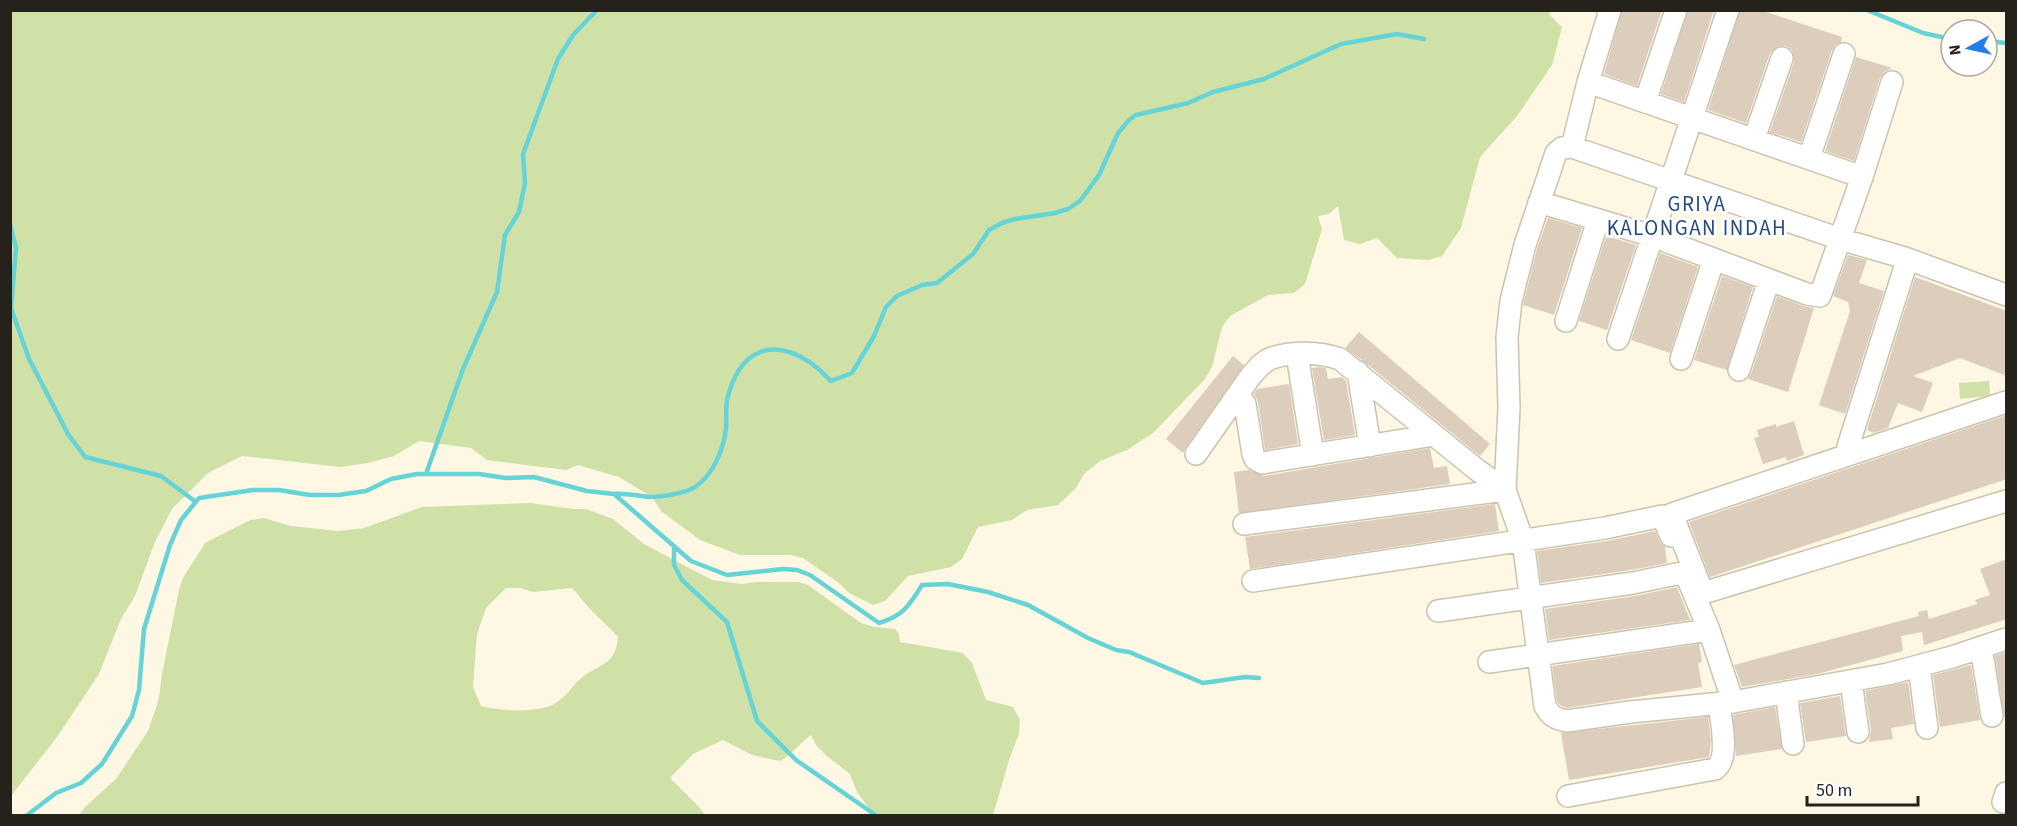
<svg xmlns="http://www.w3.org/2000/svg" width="2017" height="826" viewBox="0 0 2017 826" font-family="'Source Sans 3',sans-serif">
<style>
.green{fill:#d0e1a7;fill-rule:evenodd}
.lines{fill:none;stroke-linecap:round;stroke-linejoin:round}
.stream{stroke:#66d3d7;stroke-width:4.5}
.building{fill:#dccdbd}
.minor-casing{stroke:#c9c3b0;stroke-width:24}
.minor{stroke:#fff;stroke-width:21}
.labels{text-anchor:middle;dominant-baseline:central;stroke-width:6;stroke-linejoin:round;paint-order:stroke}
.neighbourhood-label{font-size:21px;letter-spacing:1.5px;fill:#234a80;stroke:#fff}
</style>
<rect width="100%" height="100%" fill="#fdf7e3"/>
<path class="green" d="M 1552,11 L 1549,14 L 1562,27 L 1552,65 L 1517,116 L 1480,157 L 1461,228 L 1442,256 L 1429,260 L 1397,258 L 1377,238 L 1360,244 L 1344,240 L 1338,206 L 1329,214 L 1318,216 L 1322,229 L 1305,284 L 1294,293 L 1268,295 L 1230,316 L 1222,327 L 1212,367 L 1205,379 L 1153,433 L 1127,450 L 1100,461 L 1084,474 L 1076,488 L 1058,505 L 1027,510 L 1012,520 L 978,527 L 962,559 L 951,567 L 908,576 L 885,601 L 873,605 L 849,593 L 839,583 L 803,558 L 790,555 L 740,555 L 700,540 L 661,511 L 652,497 L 619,477 L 578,465 L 566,470 L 487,460 L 471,448 L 419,441 L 394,456 L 368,463 L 340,467 L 242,456 L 208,473 L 172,509 L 155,542 L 135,596 L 121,619 L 99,674 L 57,737 L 11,796 L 11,11 Z
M 1989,381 L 1990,396 L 1960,399 L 1959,383 Z
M 531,503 L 573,509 L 586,509 L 613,519 L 644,544 L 712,580 L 742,584 L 756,582 L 799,582 L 808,585 L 861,623 L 874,627 L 895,629 L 899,634 L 900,642 L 963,653 L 972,663 L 986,700 L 1013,707 L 1020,720 L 1019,734 L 1009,760 L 993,815 L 874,815 L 857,792 L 850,774 L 828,757 L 816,745 L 811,735 C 799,743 793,754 780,761 L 752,755 L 723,740 L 693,754 L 670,778 L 700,808 L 705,815 L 79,815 L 85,807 L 116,779 L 148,731 L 157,705 L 160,691 L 161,679 L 179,590 L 183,578 L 205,543 L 250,520 L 264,518 L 291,526 L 338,531 L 364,528 L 422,507 ZM 506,588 L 520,588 L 533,592 L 572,588 C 579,595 584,603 591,610 C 600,620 610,627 618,637 C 615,665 603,662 584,676 C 575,682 570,692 561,699 C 544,715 502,711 481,706 L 473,687 L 477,634 L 486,608 Z"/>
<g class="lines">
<path class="stream" d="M 1867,10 L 1923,33 L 1951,39
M 1987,41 L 2006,43
M 10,224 L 16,248 L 11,308 L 29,359 L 68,434 L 85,457 L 161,476 L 196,502
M 426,474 L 463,369 L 497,292 L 505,235 L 519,212 L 525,183 L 523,154 L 558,59 L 573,35 L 597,10
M 614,494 C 626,493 638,496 650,497 C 661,497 687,493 695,487 C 713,475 724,449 726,428 C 727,417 725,406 728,396 C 740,351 771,336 811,363 C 818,368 825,375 831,381 L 852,373 L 874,336 L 886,307 L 897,296 L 922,285 L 937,283 L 973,254 L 989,230 L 1002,223 L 1015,219 L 1055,213 L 1068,209 L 1080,201 L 1099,175 L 1118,133 L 1129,120 L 1136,115 L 1188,103 L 1213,92 L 1264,79 L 1341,44 L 1397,34 L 1424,39
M 674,546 L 674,565 L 682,580 L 727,622 L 757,721 L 796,760 L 877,816
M 26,816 L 56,793 L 81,783 L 102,764 L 132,716 L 139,690 L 144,629 L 170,545 L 181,520 L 199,498 L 253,490 L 279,490 L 310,495 L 338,495 L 366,491 L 391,479 L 417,474 L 479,474 L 506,478 L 534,477 L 587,491 L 614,494 L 691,561 L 727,575 L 783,569 L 797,570 L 810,575 L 879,623 C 903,616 909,606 922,585 L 948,584 L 988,592 L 1028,605 L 1088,638 L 1116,650 L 1129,652 L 1203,683 L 1245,677 L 1259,678"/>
</g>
<path class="building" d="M 1622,10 L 1662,10 L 1637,86 L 1604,74 Z
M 1688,10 L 1714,10 L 1684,102 L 1661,94 Z
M 1740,10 L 1760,10 L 1842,37 L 1841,42 L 1835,45 L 1832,50 L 1801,142 L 1770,132 L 1794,62 L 1792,50 L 1786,46 L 1779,46 L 1770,53 L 1746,123 L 1708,110 Z
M 1856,57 L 1892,68 L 1884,72 L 1880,78 L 1854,161 L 1825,151 Z
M 1548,218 L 1582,228 L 1554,315 L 1523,305 L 1537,249 Z
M 1606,236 L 1636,245 L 1607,330 L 1579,321 Z
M 1660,253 L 1698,267 L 1670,353 L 1631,340 Z
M 1848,255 L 1867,260 L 1859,283 L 1884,291 L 1845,414 L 1819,405 L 1850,311 L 1848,302 L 1833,296 Z
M 1722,276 L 1753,287 L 1727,370 L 1694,360 Z
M 1915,277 L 2007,311 L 2007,376 L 1960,358 L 1913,376 L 1933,383 L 1922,412 L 1898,403 L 1888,428 L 1874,433 L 1867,430 Z
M 1777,296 L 1803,306 L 1814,308 L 1788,392 L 1748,379 L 1751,374 Z
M 1359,332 L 1490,444 L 1480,456 L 1367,364 L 1345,348 Z
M 1233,356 L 1244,365 L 1186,447 L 1183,453 L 1166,439 Z
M 1319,367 L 1326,368 L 1328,379 L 1342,377 L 1346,381 L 1355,435 L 1324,440 L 1312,368 Z
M 1289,384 L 1298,444 L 1265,450 L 1258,402 L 1254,394 L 1257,389 Z
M 2007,415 L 2007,479 L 1710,577 L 1689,522 Z
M 1794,421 L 1804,455 L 1787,461 L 1786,457 L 1763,464 L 1754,438 L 1759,437 L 1757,430 L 1776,424 L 1776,427 Z
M 1430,448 L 1434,468 L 1447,466 L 1450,484 L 1239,513 L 1234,472 L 1249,470 L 1264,476 Z
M 1495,504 L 1499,531 L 1250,569 L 1245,537 Z
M 1655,531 L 1660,542 L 1665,547 L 1667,563 L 1631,570 L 1541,583 L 1537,551 L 1607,541 Z
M 2007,559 L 2007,619 L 1924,645 L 1922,632 L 1901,636 L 1903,651 L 1817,674 L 1742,687 L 1734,665 L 1919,616 L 1918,612 L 1927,610 L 1929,619 L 1977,604 L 1975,600 L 1990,595 L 1980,569 Z
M 1677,587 L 1690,620 L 1549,640 L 1545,609 L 1635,596 Z
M 1699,644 L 1702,662 L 1698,663 L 1702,687 L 1567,708 L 1561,706 L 1557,702 L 1552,666 Z
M 2007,652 L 2007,716 L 2004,717 L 1995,656 Z
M 1971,665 L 1980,720 L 1940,727 L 1933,675 Z
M 1908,682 L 1914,724 L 1891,728 L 1893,739 L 1869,742 L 1871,730 L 1865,691 Z
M 1840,696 L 1846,736 L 1806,742 L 1800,703 Z
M 1775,707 L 1782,749 L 1736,756 L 1733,715 Z
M 1708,717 L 1711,740 L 1709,757 L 1569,780 L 1561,733 Z"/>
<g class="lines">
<g class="minor-casing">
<path id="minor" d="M 1588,82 L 1610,10
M 1645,102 L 1676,10
M 1754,139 L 1782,58
M 1809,158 L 1844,54
M 1862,177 L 1892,82
M 1539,202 L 1652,236 L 1807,294 L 1820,296 L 1862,177 L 1588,82 L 1572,147
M 1905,258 L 1840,239 L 1572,147 L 1562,148 L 1556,153 L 1525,245 L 1511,301 L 1507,337 L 1509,408 L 1505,490 L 1523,541 L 1545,706 C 1550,716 1556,719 1567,721 L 1630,712 L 1733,702 L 1888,674 L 1952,657 L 2006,639
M 1566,321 L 1598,220
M 1618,339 L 1728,10
M 1297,354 L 1313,455
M 1681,359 L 1714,259
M 1739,370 L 1769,280
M 1358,372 L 1370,446
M 1238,394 L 1245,404 L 1253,454 L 1255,459 L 1262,463 L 1434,435 L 1476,469 L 1505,490
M 2006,402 L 1672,514 L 1703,593 L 2006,501
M 1196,454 L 1250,377 C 1256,370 1263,361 1272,358 C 1292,351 1320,352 1340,359 L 1434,435
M 1845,456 L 1905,267 L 1905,258 L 2006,295
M 1244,524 L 1505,490
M 1253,581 L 1605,528 L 1662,516 L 1671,536
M 1689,582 L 1709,630 L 1733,702
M 1438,611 L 1633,583 L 1686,572
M 1981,647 L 1992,716
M 1489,662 L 1709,630
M 1919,666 L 1927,728
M 1851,681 L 1858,732
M 1786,692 L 1793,744
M 1568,796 L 1715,769 C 1730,759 1721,721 1719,704
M 2003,802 L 2006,793"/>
</g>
<use href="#minor" class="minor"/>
</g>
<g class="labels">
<g class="neighbourhood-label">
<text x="1697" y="204">GRIYA<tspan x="1697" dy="24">KALONGAN INDAH</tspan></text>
</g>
</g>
<rect width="2017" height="826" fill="none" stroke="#24221a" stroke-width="24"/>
<g transform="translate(1969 48) rotate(262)"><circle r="28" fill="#ffffff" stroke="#a7a7a3" stroke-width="1.5"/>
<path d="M0-4.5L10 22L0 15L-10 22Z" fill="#277ce7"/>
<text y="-9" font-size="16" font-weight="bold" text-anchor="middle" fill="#24221a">N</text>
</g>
<path d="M1807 796v9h111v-9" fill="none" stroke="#24221a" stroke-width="3"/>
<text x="1816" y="796" font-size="18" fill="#24221a" stroke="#ffffff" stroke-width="4.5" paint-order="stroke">50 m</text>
</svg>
